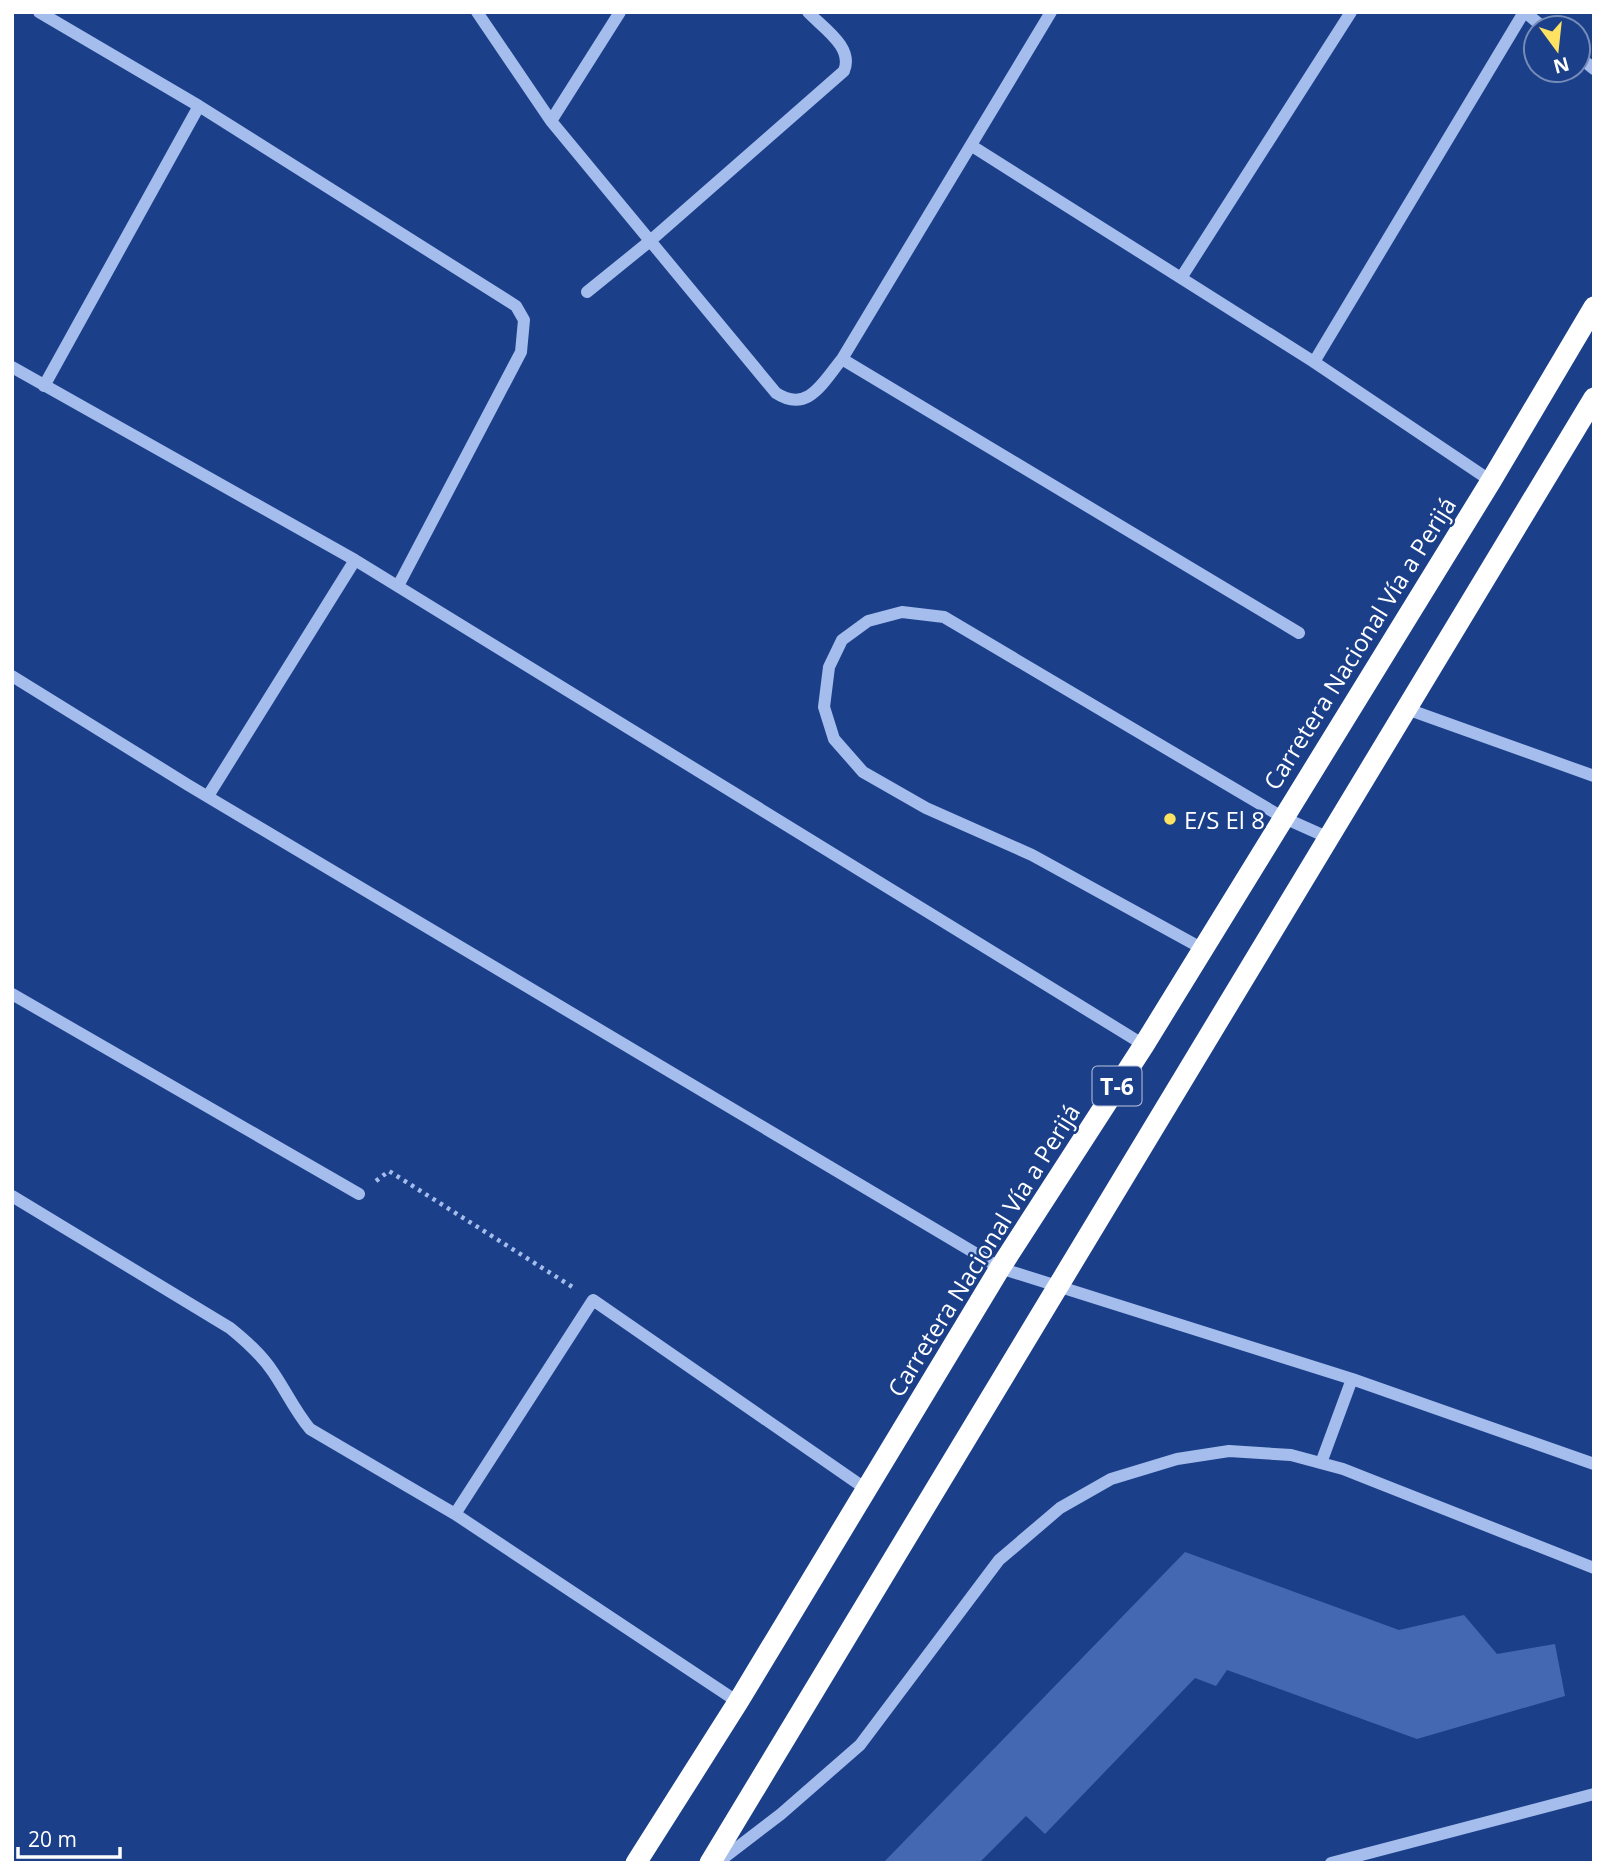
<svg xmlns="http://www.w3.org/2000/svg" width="1606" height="1875" viewBox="0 0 1606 1875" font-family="'Open Sans',sans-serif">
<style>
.building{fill:#4469b2}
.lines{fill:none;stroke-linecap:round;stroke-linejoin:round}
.path{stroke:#a5bded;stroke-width:4.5;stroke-dasharray:3.5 5;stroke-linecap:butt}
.minor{stroke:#a5bded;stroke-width:12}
.highway{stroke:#fff;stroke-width:21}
.poi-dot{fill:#fee261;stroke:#1b3f89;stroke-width:2.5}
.labels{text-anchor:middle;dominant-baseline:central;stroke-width:5;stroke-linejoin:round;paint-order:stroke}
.shield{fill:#1b3f89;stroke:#bbc5dc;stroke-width:2}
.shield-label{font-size:23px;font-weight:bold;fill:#fff}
.street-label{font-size:24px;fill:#fff;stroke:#1b3f89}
.poi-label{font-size:24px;fill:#fff;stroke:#1b3f89;text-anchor:start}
</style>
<rect width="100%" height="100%" fill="#1b3f89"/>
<path class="building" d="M 1185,1552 L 1399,1630 L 1464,1615 L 1497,1654 L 1555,1644 L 1565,1696 L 1417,1739 L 1227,1670 L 1216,1686 L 1195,1678 L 1045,1834 L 1026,1816 L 979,1863 L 883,1863 Z"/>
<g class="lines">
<path class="path" d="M 376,1181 L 389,1171 L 574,1288"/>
<path class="minor" d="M 39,12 L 199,106 L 516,306 L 524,320 L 521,352 L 398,586
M 477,12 L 551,121 L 776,393 C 808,414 823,382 842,359 L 1051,12
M 1525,12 L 1544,28
M 1578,56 L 1594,69
M 551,121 L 620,12
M 972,146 L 1314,362 L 1491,481
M 1181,278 L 1351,12
M 587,292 L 650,241 L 844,71 C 854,47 823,28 808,12
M 842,359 L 1299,633
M 1314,362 L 1524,12
M 12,367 L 355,560 L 1144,1045
M 44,386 L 199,106
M 12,676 L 188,785 L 1000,1268 L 1352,1379 L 1594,1464
M 1407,709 L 1594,776
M 208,796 L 355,560
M 1203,949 L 1032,855 L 926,808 L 863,772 L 834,739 L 824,707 L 829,667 L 842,640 L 868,621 L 902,612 L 944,617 L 1282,817 L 1329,838
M 12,994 L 359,1194
M 12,1196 L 230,1328 C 246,1341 261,1354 273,1372 C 286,1391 295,1411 310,1429 L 455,1514 L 738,1702
M 1321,1463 L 1352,1379
M 455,1514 L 593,1300 L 866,1489
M 717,1863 L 781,1814 L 860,1745 L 999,1560 L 1060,1508 L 1111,1479 L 1177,1459 L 1229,1451 L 1291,1455 L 1343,1469 L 1594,1568
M 1331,1863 L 1594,1794"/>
<path class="highway" d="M 636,1863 L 738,1702 L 1000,1268 L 1144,1045 L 1491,481 L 1594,307
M 710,1863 L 1594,398"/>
</g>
<circle class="poi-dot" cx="1170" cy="819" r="7"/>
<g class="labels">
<rect class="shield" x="1092.5" y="1066.5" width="49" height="39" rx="5"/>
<g class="shield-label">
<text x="1117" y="1086">T-6</text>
</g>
<g class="street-label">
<text transform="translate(1359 643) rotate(-58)">Carretera Nacional Vía a Perijá</text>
<text transform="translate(983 1250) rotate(-58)">Carretera Nacional Vía a Perijá</text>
</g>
<g class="poi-label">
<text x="1184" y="819">E/S El 8</text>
</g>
</g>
<rect width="1606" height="1875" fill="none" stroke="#ffffff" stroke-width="28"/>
<g transform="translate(1557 49) rotate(165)"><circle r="33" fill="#1b3f89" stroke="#768cb8" stroke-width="2"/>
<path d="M0-5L12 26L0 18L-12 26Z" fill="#fee261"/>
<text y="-10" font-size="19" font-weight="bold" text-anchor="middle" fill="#ffffff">N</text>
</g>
<path d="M18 1847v10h102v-10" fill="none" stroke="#ffffff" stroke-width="3.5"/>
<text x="28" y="1847" font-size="21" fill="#ffffff" stroke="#1b3f89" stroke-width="5" paint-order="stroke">20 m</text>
</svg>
